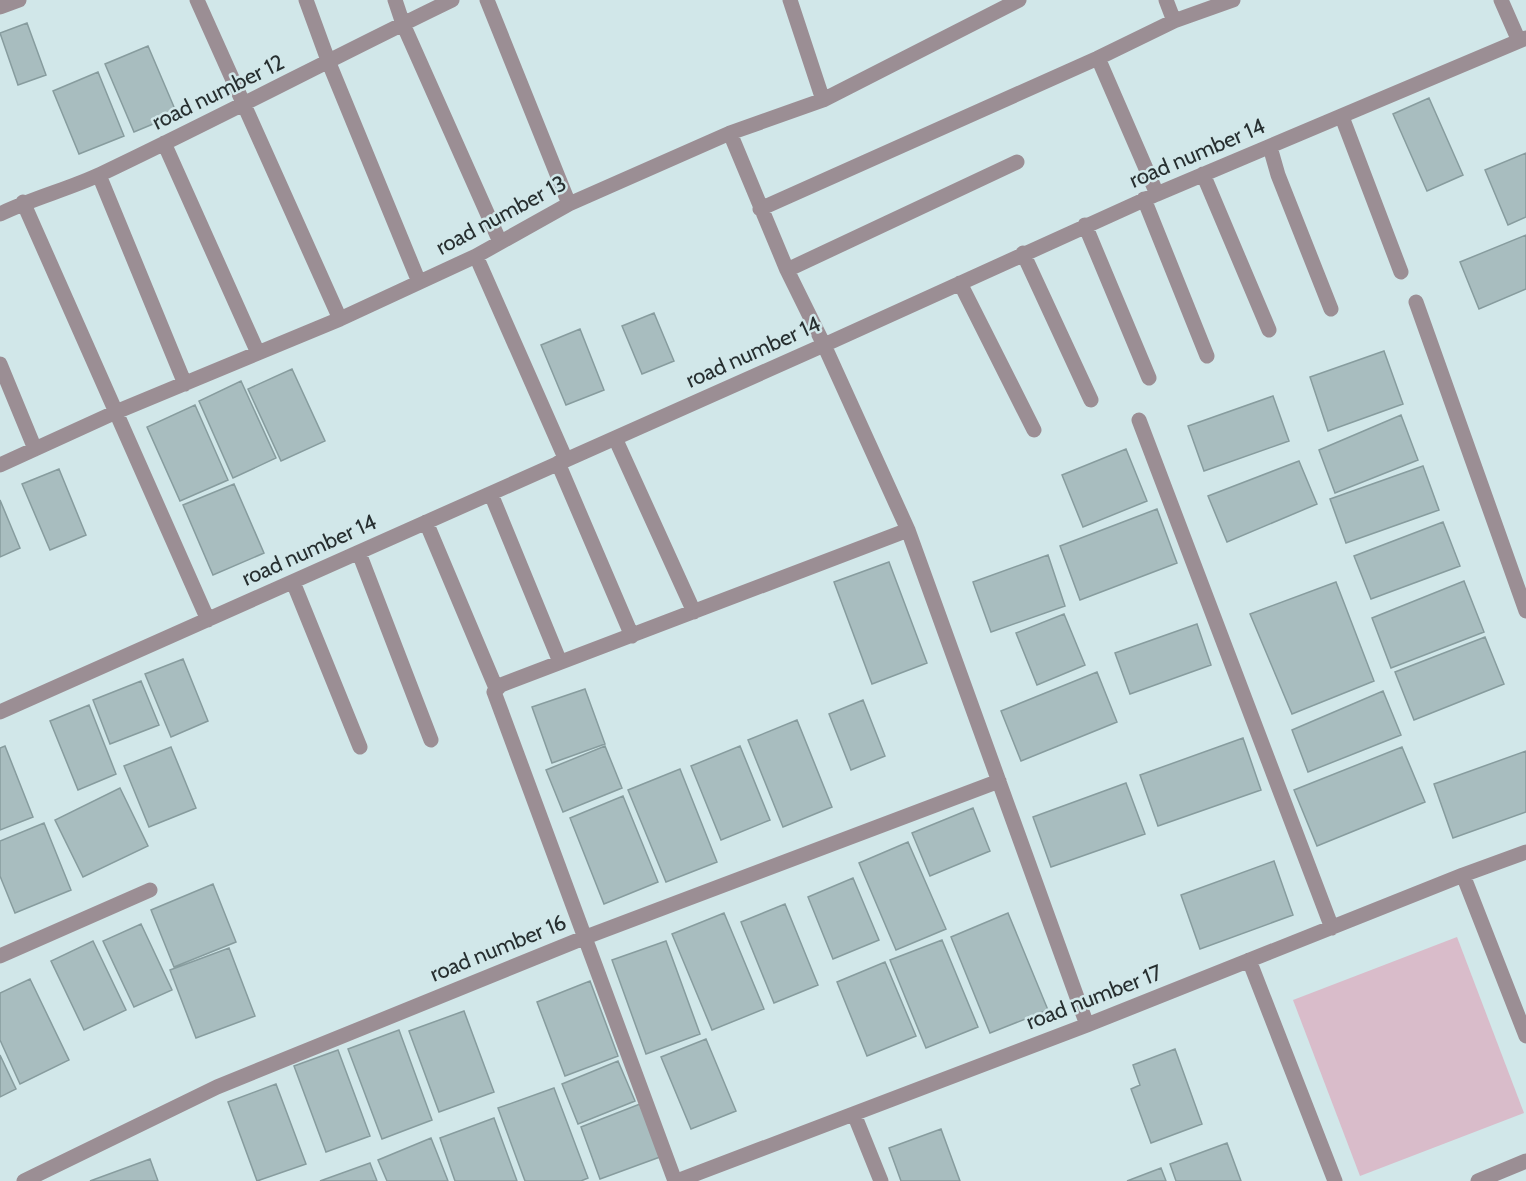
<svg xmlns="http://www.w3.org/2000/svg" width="1526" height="1181" viewBox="0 0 1526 1181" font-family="Cabin,sans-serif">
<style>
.green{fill:#d9bcca}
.building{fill:#a8bdbf;stroke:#879c9e;stroke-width:1.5}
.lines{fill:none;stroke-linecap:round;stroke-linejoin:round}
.street{stroke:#9b8e94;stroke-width:15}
.labels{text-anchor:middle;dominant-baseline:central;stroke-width:5;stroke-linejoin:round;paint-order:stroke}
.street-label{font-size:22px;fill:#272f30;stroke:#d1e7e9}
</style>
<rect width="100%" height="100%" fill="#d1e7e9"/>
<path class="green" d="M 1457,937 L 1524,1113 L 1360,1176 L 1293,1000 Z"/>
<path class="building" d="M 27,23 L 46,75 L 18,85 L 0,33 Z
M 148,46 L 177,114 L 134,132 L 105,64 Z
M 98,72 L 124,136 L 79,154 L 53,91 Z
M 1429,98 L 1463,175 L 1427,191 L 1393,114 Z
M 1526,153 L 1526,217 L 1508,225 L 1485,170 Z
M 1526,235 L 1526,289 L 1479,309 L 1460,262 Z
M 654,313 L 674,361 L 642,374 L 622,326 Z
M 580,329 L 604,390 L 566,405 L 541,345 Z
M 1384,351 L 1403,404 L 1328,431 L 1310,377 Z
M 292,369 L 325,441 L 281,461 L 248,389 Z
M 241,381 L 276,458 L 233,478 L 199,401 Z
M 1273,396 L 1289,441 L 1204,471 L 1188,426 Z
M 195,405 L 228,480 L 180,501 L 147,427 Z
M 1401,415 L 1418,460 L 1335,493 L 1319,450 Z
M 1126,449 L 1147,501 L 1083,527 L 1062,475 Z
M 1299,461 L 1317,504 L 1227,542 L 1208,496 Z
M 1423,466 L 1439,510 L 1346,543 L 1330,499 Z
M 59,469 L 86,535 L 50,550 L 22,484 Z
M 234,484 L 264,553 L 213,575 L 183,505 Z
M 0,500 L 20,548 L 0,557 Z
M 1157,509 L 1177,563 L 1080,600 L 1060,546 Z
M 1443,522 L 1460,566 L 1371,599 L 1354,556 Z
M 1048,555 L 1065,606 L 991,632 L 973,582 Z
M 889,562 L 927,663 L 872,684 L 834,582 Z
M 1464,581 L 1484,632 L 1391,668 L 1372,618 Z
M 1336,582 L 1374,681 L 1292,714 L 1250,614 Z
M 1064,614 L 1085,665 L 1037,685 L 1016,633 Z
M 1197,624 L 1211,665 L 1130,694 L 1115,653 Z
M 1485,637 L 1504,684 L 1414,720 L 1395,672 Z
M 183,659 L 208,721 L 171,737 L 145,674 Z
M 1097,672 L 1117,722 L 1021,761 L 1001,711 Z
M 141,681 L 159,725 L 110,744 L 93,700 Z
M 585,689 L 605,744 L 552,763 L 532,707 Z
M 1383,691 L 1401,735 L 1308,772 L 1292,730 Z
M 863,700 L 885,756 L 851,770 L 829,714 Z
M 89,705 L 116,774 L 78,790 L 50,721 Z
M 797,720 L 832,807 L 783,827 L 748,740 Z
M 1243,738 L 1261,790 L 1158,826 L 1140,775 Z
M 5,746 L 33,817 L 0,830 L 0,748 Z
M 605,746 L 622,788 L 563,812 L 546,770 Z
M 740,746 L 770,820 L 721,840 L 691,766 Z
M 171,747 L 196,808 L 149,827 L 124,766 Z
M 1402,747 L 1425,802 L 1317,846 L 1294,790 Z
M 1526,751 L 1526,812 L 1453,838 L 1434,784 Z
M 680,769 L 717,862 L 666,882 L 628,790 Z
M 1126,783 L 1145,834 L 1051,867 L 1033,817 Z
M 120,788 L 148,846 L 83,877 L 55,820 Z
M 623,796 L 658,882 L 604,904 L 570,818 Z
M 973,808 L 990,851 L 930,876 L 912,833 Z
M 44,823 L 71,890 L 15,913 L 0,876 L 0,841 Z
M 908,842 L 946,929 L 896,950 L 859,863 Z
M 1274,861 L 1293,915 L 1200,949 L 1181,895 Z
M 853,878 L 879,940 L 833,959 L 808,897 Z
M 213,884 L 236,942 L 174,967 L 151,910 Z
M 785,904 L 818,985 L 774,1003 L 741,922 Z
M 724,913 L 764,1009 L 712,1030 L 672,934 Z
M 1008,913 L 1048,1010 L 990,1033 L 951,937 Z
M 141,924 L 172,990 L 134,1007 L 103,941 Z
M 942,940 L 978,1027 L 926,1048 L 890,960 Z
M 93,941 L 126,1010 L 84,1030 L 51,961 Z
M 666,941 L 700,1034 L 646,1054 L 612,960 Z
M 229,948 L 255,1016 L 196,1038 L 170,970 Z
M 885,962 L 916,1036 L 867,1056 L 837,982 Z
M 30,979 L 69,1060 L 20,1084 L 0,1040 L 0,993 Z
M 590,981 L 618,1056 L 565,1076 L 537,1002 Z
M 464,1011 L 494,1092 L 439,1112 L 409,1031 Z
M 399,1030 L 432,1120 L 382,1139 L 348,1049 Z
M 706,1039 L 736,1111 L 691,1129 L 661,1057 Z
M 1175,1049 L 1202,1124 L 1151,1143 L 1131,1089 L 1140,1085 L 1133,1065 Z
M 338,1050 L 370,1136 L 326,1152 L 294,1066 Z
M 0,1055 L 16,1089 L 0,1097 Z
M 618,1061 L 635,1101 L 578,1124 L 562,1084 Z
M 276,1084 L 306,1164 L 257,1181 L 228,1102 Z
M 554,1088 L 588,1178 L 581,1181 L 525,1181 L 498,1108 Z
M 640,1104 L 660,1157 L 600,1179 L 581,1127 Z
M 494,1118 L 517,1181 L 455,1181 L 440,1138 Z
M 941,1129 L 960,1181 L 901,1181 L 889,1148 Z
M 431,1138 L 448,1181 L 387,1181 L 378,1160 Z
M 1227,1143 L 1241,1181 L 1176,1181 L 1170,1164 Z
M 150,1159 L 158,1181 L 90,1181 Z
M 370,1163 L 377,1181 L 320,1181 Z
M 1161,1168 L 1166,1181 L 1127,1181 Z"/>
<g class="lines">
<path class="street" d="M 197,0 L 340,319
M 306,0 L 329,63 L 419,282
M 395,0 L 403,24 L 500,242
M 487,0 L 569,204
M 790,0 L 823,100
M 1166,0 L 1174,21
M 1501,0 L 1519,41
M 0,7 L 19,0
M 1098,58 L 1157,194
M 1342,117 L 1401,272
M 730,133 L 787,270 L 824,345 L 908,530 L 1087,1025
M 164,143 L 258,353
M 1270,147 L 1278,175 L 1331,309
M 1203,174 L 1269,330
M 99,175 L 185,384
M 1144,199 L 1207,356
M 23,202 L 208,620
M 760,209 L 1098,58 L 1174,21 L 1233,0
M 0,214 C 33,198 69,189 101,174 C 219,118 334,57 452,0
M 1085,225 L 1149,378
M 1023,253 L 1091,400
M 476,256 L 566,460
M 787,270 L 1017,162
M 960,283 L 1034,430
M 1416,302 L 1526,611
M 0,364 L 35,449
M 1139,420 L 1332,928
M 615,438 L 694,612
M 558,463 L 632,636
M 0,465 L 116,412 L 340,319 L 476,256 L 569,204 L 730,133 L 823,100 L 1019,0
M 491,494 L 560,662
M 426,522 L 496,688
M 359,553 L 431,740
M 293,582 L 360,747
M 0,712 L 824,345 L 1157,194 L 1526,38
M 1463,875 L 1526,1036
M 0,956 L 150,890
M 1249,960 L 1335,1181
M 854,1114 L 881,1181
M 24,1181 L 217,1087 L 586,937 L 999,781
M 675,1181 L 494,692 L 501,685 L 908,530
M 677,1181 L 1087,1025 L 1463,875 L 1526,852
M 1478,1181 L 1526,1161"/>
</g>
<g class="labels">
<g class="street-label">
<text transform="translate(218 92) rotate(-26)">road number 12</text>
<text transform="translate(1197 153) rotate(-23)">road number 14</text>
<text transform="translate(501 215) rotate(-28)">road number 13</text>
<text transform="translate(753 352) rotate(-24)">road number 14</text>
<text transform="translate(309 550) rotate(-24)">road number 14</text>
<text transform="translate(498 948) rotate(-22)">road number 16</text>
<text transform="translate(1094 997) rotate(-21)">road number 17</text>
</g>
</g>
</svg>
